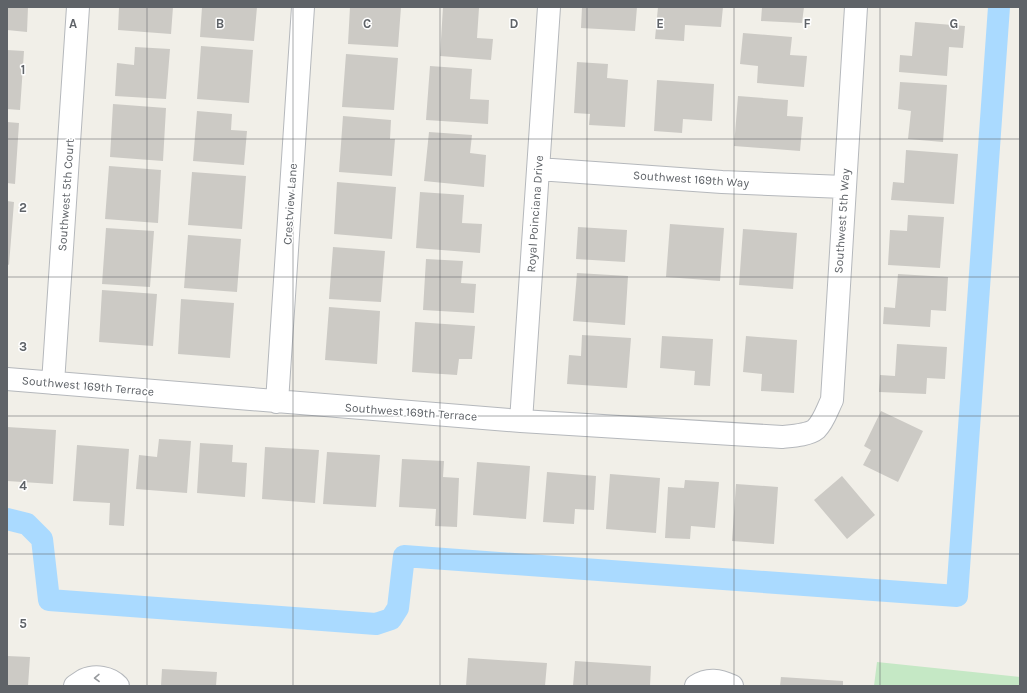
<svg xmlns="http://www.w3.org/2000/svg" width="1027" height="693" viewBox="0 0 1027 693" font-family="Karla,sans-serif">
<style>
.green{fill:#c5e8c5}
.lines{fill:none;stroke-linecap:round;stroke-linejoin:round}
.canal{stroke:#aadaff;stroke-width:22}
.building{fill:#cccac5}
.minor-casing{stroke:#b5b8bc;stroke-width:24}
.minor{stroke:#fff;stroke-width:22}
.oneway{stroke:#979a9d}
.grid{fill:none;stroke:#5f6368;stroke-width:1;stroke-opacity:0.55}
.labels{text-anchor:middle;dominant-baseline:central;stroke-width:3;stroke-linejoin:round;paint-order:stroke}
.street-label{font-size:12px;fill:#5f6368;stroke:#fff}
.grid-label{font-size:13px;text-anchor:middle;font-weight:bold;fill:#5f6368;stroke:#fff;stroke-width:3;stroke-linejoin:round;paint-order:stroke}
</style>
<rect width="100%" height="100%" fill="#f1efe8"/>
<path class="green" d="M 877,662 L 1020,677 L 1020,686 L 874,686 Z"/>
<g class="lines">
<path class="canal" d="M 7,519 L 27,524 L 42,539 L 49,600 L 376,624 L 391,619 L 398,608 L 404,556 L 957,596 L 999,7"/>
</g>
<path class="building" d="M 7,7 L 28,7 L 27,32 L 7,30 Z
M 119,7 L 173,7 L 171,34 L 118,30 Z
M 202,7 L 257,7 L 254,41 L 200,37 Z
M 350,7 L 401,7 L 398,47 L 348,44 Z
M 443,7 L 479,8 L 477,38 L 493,39 L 491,60 L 440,56 Z
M 582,7 L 637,7 L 635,31 L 581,28 Z
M 658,7 L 723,7 L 721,27 L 685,25 L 684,41 L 655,39 Z
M 762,7 L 804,7 L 802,23 L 761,21 Z
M 915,22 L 965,26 L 963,48 L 949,47 L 947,76 L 899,72 L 900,55 L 912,56 Z
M 743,33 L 792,37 L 790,55 L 807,56 L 804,87 L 757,83 L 758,66 L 740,64 Z
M 201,46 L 253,50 L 249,103 L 197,99 Z
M 135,47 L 170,49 L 166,99 L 115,96 L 117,63 L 134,65 Z
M 7,50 L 24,51 L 20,110 L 7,109 Z
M 346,54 L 398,58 L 394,110 L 342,107 Z
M 577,62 L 608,64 L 607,78 L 628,80 L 625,127 L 589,125 L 590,114 L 574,113 Z
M 430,66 L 472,69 L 470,99 L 489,100 L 488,124 L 426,120 Z
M 657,80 L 714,84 L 712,121 L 683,119 L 682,133 L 654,131 Z
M 900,82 L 947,85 L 943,142 L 908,139 L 911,111 L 898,109 Z
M 738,96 L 788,100 L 787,116 L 803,117 L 800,151 L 734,146 Z
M 113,104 L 166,108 L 163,161 L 110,157 Z
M 197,111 L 232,114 L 231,130 L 247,131 L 244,165 L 193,161 Z
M 343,116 L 391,120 L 390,139 L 395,139 L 392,176 L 339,172 Z
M 7,122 L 19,123 L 15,184 L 7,183 Z
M 429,132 L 472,135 L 470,153 L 486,155 L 484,187 L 424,181 Z
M 906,150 L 958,154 L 954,204 L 891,200 L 893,182 L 904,183 Z
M 109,166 L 161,170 L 158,223 L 105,219 Z
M 192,172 L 246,176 L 242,229 L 188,225 Z
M 337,182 L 396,187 L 392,239 L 334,234 Z
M 420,192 L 464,195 L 462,223 L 482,224 L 480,253 L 416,248 Z
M 7,201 L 14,202 L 9,265 L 7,264 Z
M 908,215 L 944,217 L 940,268 L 888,265 L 890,230 L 907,231 Z
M 670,224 L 724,228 L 720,281 L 666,277 Z
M 578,227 L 627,230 L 625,262 L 576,259 Z
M 106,228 L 154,231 L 150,287 L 102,284 Z
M 743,229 L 797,233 L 793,289 L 739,285 Z
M 188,235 L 241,239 L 237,292 L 184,288 Z
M 333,247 L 385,251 L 381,302 L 329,299 Z
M 426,259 L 463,261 L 461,283 L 476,284 L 474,313 L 423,310 Z
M 577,273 L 628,276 L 625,325 L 573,321 Z
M 898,274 L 948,277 L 946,311 L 931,310 L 930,327 L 883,324 L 884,307 L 895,308 Z
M 102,290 L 157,294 L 153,346 L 99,342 Z
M 181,299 L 234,303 L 230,358 L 178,354 Z
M 329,307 L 380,311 L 377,364 L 325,360 Z
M 415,322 L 475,326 L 472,359 L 459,359 L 457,375 L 412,372 Z
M 582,335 L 631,338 L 627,388 L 567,384 L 569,355 L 581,356 Z
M 662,336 L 713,339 L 710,386 L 694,385 L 695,371 L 660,368 Z
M 746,336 L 797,340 L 794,393 L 761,391 L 762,374 L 743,372 Z
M 897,344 L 947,347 L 945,379 L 927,378 L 926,394 L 879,392 L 880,375 L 895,376 Z
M 881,411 L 923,431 L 898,482 L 863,465 L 871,450 L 864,446 Z
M 7,427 L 56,430 L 53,484 L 7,481 Z
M 159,439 L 191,441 L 187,493 L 136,489 L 139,455 L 157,457 Z
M 200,443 L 233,445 L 232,462 L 247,463 L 245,497 L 197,493 Z
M 77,445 L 129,449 L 124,526 L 109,525 L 110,503 L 73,501 Z
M 265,447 L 319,450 L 315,503 L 262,499 Z
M 327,452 L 380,455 L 376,507 L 323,504 Z
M 402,459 L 444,461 L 443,477 L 459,478 L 457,527 L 435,526 L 436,509 L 399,507 Z
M 477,462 L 530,466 L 526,519 L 473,515 Z
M 547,472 L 596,476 L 594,510 L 575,509 L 574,524 L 543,522 Z
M 610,474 L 660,478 L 656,533 L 606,529 Z
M 842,476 L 875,515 L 847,539 L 814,500 Z
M 685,480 L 719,482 L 715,528 L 691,526 L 690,539 L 665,538 L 668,487 L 684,488 Z
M 736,484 L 778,487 L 774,544 L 732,541 Z
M 7,656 L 30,657 L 28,686 L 7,686 Z
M 468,658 L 547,663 L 545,686 L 466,686 Z
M 575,661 L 651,666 L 650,686 L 573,686 Z
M 162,669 L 217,672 L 216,686 L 161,686 Z
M 781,677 L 843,681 L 843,686 L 780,686 Z"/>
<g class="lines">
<g class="minor-casing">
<path id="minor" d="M 538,169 L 722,182 L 844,187
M 7,379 L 521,421 L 782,437 C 791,436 809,435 816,429 C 824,421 827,410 832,400 L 856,7
M 53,383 L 78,7
M 277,402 L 303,7
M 521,421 L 549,7
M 75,686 C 78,684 81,682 84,680 C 95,675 110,677 118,686
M 696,686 C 708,678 719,680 732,686"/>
</g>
<use href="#minor" class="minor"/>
</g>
<defs><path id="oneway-chevron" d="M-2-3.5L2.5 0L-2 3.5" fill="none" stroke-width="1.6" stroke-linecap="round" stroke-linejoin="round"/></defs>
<use class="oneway" href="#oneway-chevron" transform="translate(97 678) rotate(179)"/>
<path class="grid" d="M 147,7 L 147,686M 293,7 L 293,686M 440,7 L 440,686M 587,7 L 587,686M 734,7 L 734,686M 880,7 L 880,686M 7,139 L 1020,139M 7,277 L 1020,277M 7,416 L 1020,416M 7,554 L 1020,554"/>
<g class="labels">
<g class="street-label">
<text transform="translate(691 179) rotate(4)">Southwest 169th Way</text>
<text transform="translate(66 195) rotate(-86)">Southwest 5th Court</text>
<text transform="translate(290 204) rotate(-86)">Crestview Lane</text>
<text transform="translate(535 214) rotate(-86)">Royal Poinciana Drive</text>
<text transform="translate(842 221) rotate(-86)">Southwest 5th Way</text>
<text transform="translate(88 386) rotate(5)">Southwest 169th Terrace</text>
<text transform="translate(411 412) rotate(4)">Southwest 169th Terrace</text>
</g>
</g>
<g class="grid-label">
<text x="73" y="28">A</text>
<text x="220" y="28">B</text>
<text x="367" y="28">C</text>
<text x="514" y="28">D</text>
<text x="660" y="28">E</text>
<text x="807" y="28">F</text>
<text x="954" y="28">G</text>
<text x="23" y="74">1</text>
<text x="23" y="212">2</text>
<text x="23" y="351">3</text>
<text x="23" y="490">4</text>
<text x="23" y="628">5</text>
</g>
<rect width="1027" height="693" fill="none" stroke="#5f6368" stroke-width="16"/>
</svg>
